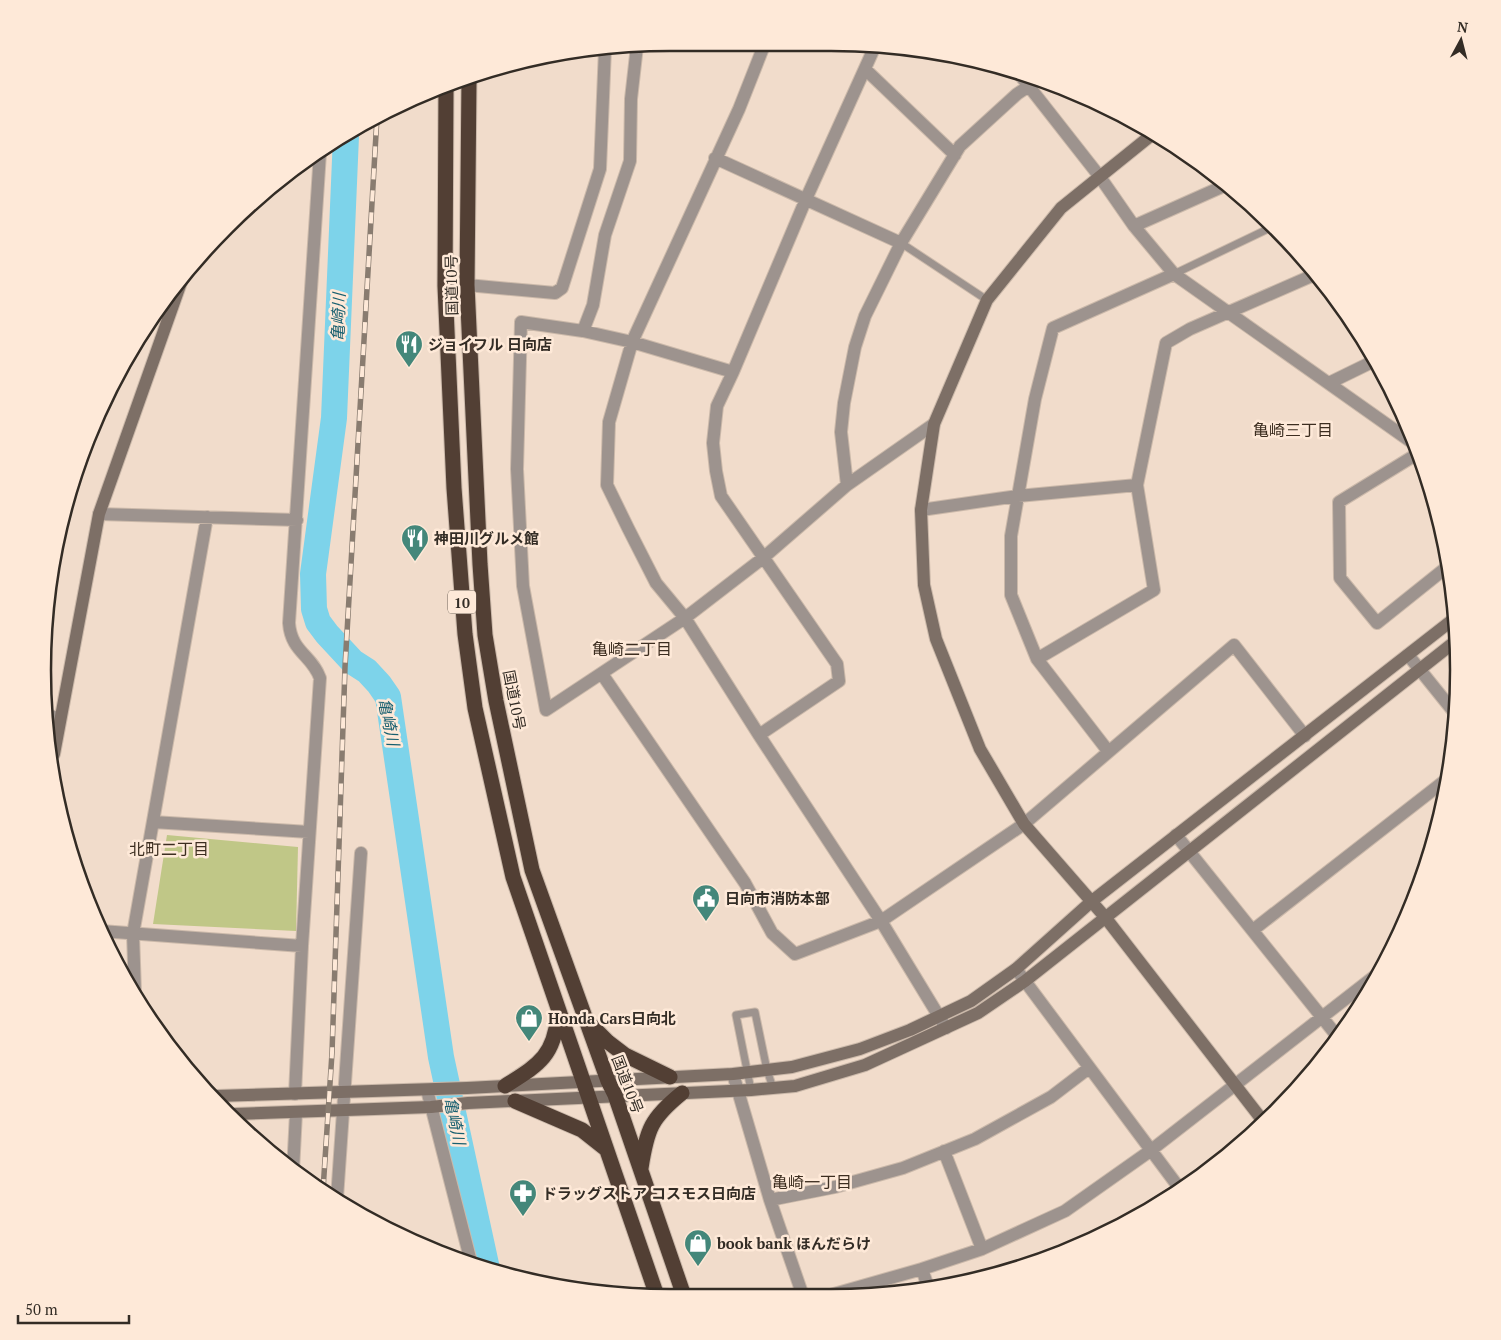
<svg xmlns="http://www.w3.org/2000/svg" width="1501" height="1340" viewBox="0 0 1501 1340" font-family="'PT Serif','Noto Sans JP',serif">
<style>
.green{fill:#c0c787}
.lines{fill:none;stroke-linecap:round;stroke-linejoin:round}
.river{stroke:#7dd3ea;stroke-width:26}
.lane-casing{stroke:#cbb9aa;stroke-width:9}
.street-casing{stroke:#cbb9aa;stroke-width:14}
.secondary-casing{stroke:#cbb9aa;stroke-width:14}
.highway-casing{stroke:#cbb9aa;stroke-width:17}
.lane{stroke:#9d938e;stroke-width:7}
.street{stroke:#9d938e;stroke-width:12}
.secondary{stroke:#7d6f66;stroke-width:12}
.highway{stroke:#523f34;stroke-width:15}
.rail-casing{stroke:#897c70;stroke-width:5.5}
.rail{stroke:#fee9d8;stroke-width:4;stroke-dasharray:11;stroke-linecap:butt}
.labels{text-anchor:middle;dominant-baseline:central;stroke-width:5;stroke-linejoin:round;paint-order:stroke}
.shield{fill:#fee9d8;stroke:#70655b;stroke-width:1}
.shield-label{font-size:14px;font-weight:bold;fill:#332c25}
.street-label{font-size:15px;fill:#332c25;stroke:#fee9d8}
.poi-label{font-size:15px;font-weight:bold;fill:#332c25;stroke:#fee9d8;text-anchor:start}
.water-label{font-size:16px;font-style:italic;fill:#185f6f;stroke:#fee9d8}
.neighbourhood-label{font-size:16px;fill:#3d2e20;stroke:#fee9d8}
.rim{fill:none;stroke:#332c25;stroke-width:2.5}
</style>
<rect width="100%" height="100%" fill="#f1dccb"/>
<path class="green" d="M 167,835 L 298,847 L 296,931 L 153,924 Z"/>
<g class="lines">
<path class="river" d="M 346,136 L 334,418 L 313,574 L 314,609 L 318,622 L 327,634 L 353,662 L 367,671 L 379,684 L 388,697 L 441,1057 L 487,1269"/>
<g class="lane-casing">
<path id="lane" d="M 901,243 L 987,300
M 1174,274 L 1272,227
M 751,1090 L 736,1015 L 755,1012 L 767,1070 L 773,1088"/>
</g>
<g class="street-casing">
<path id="street" d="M 765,43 L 739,109 L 632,342 L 609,422 L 607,485 L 628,528 L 656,583 L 685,618 L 759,735 L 881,921 L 946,1028
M 865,69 L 955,155
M 1020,75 L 1100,177 L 1134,226 L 1174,274 L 1413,443
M 715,158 L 901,243
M 1134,226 L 1226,185
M 445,286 L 467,285 L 555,293 L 562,288 L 600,169 L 605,49
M 583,331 L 593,305 L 605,235 L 630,161 L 631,99 L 637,46
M 733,372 L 632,342 L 583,331 L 521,322 L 517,469 L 523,586 L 546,710 L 685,618 L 763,558 L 847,485 L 934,424
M 1329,383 L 1374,361
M 1417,454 L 1339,502 L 1340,578 L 1377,623 L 1447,567
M 847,485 L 841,432 L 844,403 L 855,347 L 865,316 L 901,243 L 960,146 L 1017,94 L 1038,80
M 921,510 L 1018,496 L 1137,485
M 99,514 L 297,520
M 1408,655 L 1454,712
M 1037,659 L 1154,590 L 1137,485 L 1166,343 L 1190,329 L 1316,274
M 602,674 L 745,883 L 772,933 L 795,954 L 881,921 L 1024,824 L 1234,645 L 1305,736
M 48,716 L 60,718
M 759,735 L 839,681 L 837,664 L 721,496 L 716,471 L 713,443 L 717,406 L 733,372 L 806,199 L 876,44
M 1108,751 L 1037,659 L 1011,595 L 1011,536 L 1035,399 L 1053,328 L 1174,274
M 153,822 L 309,832
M 1176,835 L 1337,1036
M 1253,930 L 1447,779
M 101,931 L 302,946
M 1016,969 L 1180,1189
M 135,992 L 133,934 L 207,517
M 733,1074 L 770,1200 L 803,1296
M 427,1090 L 471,1262
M 295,1094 L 302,946 L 320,678 C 312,655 291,652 289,623 L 320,153
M 944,1151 L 982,1249
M 293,1171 L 296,1113
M 337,1198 L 361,853
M 770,1200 L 835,1187 L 903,1168 L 975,1139 L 1051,1097 L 1089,1068
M 922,1269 L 928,1287
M 827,1296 L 922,1269 L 982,1249 L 1065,1211 L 1150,1151 L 1380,972"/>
</g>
<g class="secondary-casing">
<path id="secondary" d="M 1154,133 L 1061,208 L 987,300 L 934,424 L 921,510 L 924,585 L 936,639 L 980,749 L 1024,824 L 1105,917 L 1263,1121
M 54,754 L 99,514 L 183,277
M 216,1096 L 467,1088 L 733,1074 L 792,1067 L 860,1049 L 910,1030 L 971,1001 L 1016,969 L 1092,901 L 1455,618
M 234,1114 L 431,1107 L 468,1103 L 751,1090 L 795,1086 L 865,1065 L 978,1013 L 1025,981 L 1457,640"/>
</g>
<g class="highway-casing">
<path id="highway" d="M 469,81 L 467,285 L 480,564 L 485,635 L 496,701 L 532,870 L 608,1081 L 615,1095 L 684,1296
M 446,89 L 445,286 L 454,488 L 465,634 L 475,708 L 513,877 L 657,1296
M 589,1023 L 608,1042 L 625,1055 L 670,1077
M 505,1086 C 538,1065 554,1057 558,1015
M 515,1101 L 582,1130 L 606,1149
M 641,1168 C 647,1129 651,1118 682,1093"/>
</g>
<use href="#lane" class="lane"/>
<use href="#street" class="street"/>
<use href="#secondary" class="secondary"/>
<use href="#highway" class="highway"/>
<g class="rail-casing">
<path id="rail" d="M 323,1190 L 332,1053 L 345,667 L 377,117"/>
</g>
<use href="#rail" class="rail"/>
</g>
<defs>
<g id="restaurant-pin" transform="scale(1.4375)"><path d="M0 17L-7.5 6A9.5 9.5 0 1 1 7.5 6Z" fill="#44877a" stroke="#fee9d8"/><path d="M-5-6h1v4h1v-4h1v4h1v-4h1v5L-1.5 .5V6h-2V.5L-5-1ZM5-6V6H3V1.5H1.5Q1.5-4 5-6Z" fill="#fff"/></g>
<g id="civic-pin" transform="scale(1.4375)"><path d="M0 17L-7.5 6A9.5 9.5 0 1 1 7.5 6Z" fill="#44877a" stroke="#fee9d8"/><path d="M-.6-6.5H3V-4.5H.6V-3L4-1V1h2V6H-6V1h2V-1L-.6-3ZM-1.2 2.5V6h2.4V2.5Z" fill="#fff"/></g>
<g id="shop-pin" transform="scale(1.4375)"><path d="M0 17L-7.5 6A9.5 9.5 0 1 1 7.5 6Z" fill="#44877a" stroke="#fee9d8"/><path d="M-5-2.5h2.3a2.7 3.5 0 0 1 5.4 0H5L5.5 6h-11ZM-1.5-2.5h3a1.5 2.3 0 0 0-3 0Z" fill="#fff"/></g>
<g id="pharmacy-pin" transform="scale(1.4375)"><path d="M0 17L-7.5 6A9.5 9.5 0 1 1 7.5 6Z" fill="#44877a" stroke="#fee9d8"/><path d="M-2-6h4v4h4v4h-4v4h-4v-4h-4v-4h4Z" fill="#fff"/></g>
</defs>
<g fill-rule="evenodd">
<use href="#restaurant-pin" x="409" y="344"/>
<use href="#restaurant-pin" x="415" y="538"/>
<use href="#civic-pin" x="706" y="898"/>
<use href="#shop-pin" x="529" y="1018"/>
<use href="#pharmacy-pin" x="523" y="1193"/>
<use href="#shop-pin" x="698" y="1243"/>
</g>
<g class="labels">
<rect class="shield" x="448" y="590.5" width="28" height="23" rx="4"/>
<g class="shield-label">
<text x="462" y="602">10</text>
</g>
<g class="street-label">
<text transform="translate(451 285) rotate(-91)">国道10号</text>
<text transform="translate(515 700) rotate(79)">国道10号</text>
<text transform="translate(628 1084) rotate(69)">国道10号</text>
</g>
<g class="poi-label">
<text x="428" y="344">ジョイフル 日向店</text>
<text x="434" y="538">神田川グルメ館</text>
<text x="725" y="898">日向市消防本部</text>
<text x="548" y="1018">Honda Cars日向北</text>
<text x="542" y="1193">ドラッグストア コスモス日向店</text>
<text x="717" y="1243">book bank ほんだらけ</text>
</g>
<g class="water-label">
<text transform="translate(338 317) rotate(-88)">亀崎川</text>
<text transform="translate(389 722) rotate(78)">亀崎川</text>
<text transform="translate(455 1121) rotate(78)">亀崎川</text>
</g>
<g class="neighbourhood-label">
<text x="1293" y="430">亀崎三丁目</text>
<text x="632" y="649">亀崎二丁目</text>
<text x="169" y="849">北町二丁目</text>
<text x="812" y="1182">亀崎一丁目</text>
</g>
</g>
<path d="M0 0H1501V1340H0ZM670 51H831A619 619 0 0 1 1450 670V670A619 619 0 0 1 831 1289H670A619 619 0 0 1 51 670V670A619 619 0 0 1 670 51Z" fill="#fee9d8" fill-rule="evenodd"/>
<path class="rim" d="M670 51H831A619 619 0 0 1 1450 670V670A619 619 0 0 1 831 1289H670A619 619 0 0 1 51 670V670A619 619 0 0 1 670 51Z"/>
<g transform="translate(1461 40) rotate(7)" stroke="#fee9d8" stroke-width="4" paint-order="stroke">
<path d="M0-4L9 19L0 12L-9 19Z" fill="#332c25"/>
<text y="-8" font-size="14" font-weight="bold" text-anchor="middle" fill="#332c25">N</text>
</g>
<path d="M18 1315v8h111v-8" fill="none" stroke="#332c25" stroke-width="2.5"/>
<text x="25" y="1315" font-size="15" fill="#332c25" stroke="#fee9d8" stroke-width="4" paint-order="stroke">50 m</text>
</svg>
